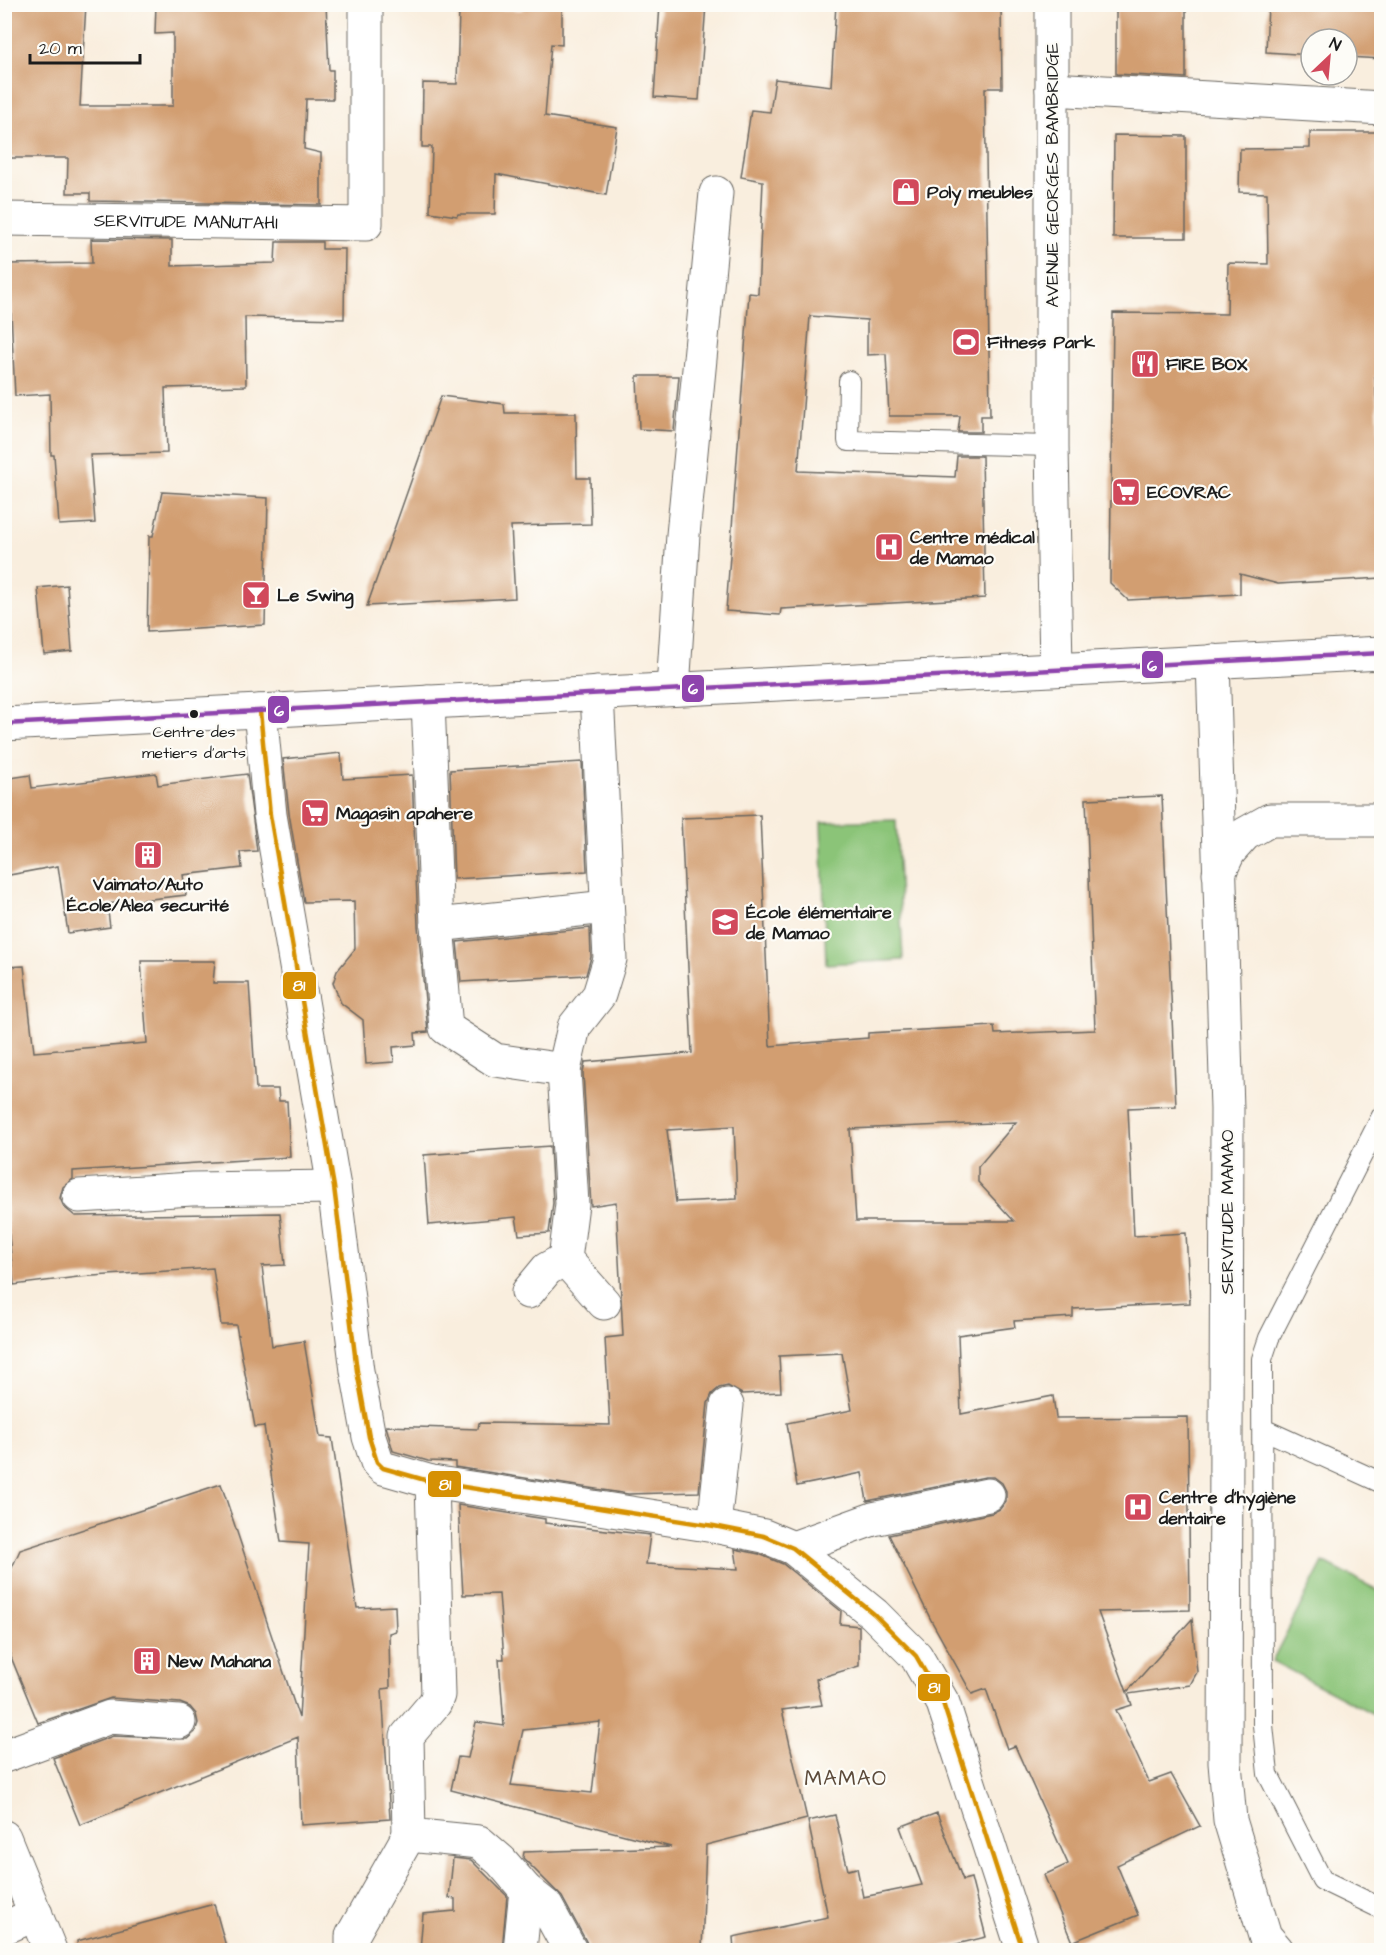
<svg xmlns="http://www.w3.org/2000/svg" width="1386" height="1955" viewBox="0 0 1386 1955" font-family="'Architects Daughter',sans-serif">
<style>
.grass{fill:#8bc478;stroke:#54704a;stroke-width:1.5}
.building{fill:#d29e71;fill-rule:evenodd}
.lines{fill:none;stroke-linecap:round;stroke-linejoin:round}
.service-casing{stroke:#696660;stroke-width:22}
.minor-casing{stroke:#696660;stroke-width:35}
.tertiary-casing{stroke:#696660;stroke-width:35}
.secondary-casing{stroke:#696660;stroke-width:35}
.primary-casing{stroke:#696660;stroke-width:35}
.service{stroke:#fff;stroke-width:20}
.minor{stroke:#fff;stroke-width:33}
.tertiary{stroke:#fff;stroke-width:33}
.secondary{stroke:#fff;stroke-width:33}
.primary{stroke:#fff;stroke-width:33}
.bus-1-casing{stroke:#fdfcf7;stroke-width:9}
.bus-2-casing{stroke:#fdfcf7;stroke-width:9}
.bus-1{stroke:#d69104;stroke-width:4.5}
.bus-2{stroke:#8e44ad;stroke-width:4.5}
.bus-dot{fill:#1c1c1c;stroke:#fdfcf7;stroke-width:2}
.labels{text-anchor:middle;dominant-baseline:central;stroke-width:4.5;stroke-linejoin:round;paint-order:stroke}
.bus-label{font-size:16px;fill:#1c1c1c;stroke:#fdfcf7}
.street-label{font-size:18px;fill:#1c1c1c;stroke:#fdfcf7}
.poi-label{font-size:18px;font-weight:bold;fill:#1c1c1c;stroke:#fdfcf7;text-anchor:start}
.quarter-label{font-size:21px;letter-spacing:1.5px;fill:#5c4a3a;stroke:#fdfcf7}
.line-badge{stroke:#fdfcf7;stroke-width:2}
.badge-label{font-size:16px;text-anchor:middle;font-weight:bold;fill:#fff}
</style>
<rect width="100%" height="100%" fill="#fdfcf7"/>
<filter id="ink" filterUnits="userSpaceOnUse"><feTurbulence type="fractalNoise" baseFrequency=".0167" numOctaves="2"/><feDisplacementMap in="SourceGraphic" scale="12" xChannelSelector="R" yChannelSelector="G"/><feConvolveMatrix kernelMatrix="1 2 1 2 8 2 1 2 1" color-interpolation-filters="sRGB"/></filter>
<filter id="wash" filterUnits="userSpaceOnUse"><feTurbulence type="fractalNoise" baseFrequency=".008" numOctaves="4" result="noise"/><feDisplacementMap in="SourceGraphic" scale="24" xChannelSelector="R" yChannelSelector="G"/><feGaussianBlur stdDeviation="1.35" result="paint"/><feColorMatrix in="noise" values="0 0 0 0 0 0 0 0 0 0 0 0 0 0 0 0 0 1.4 0 .05"/><feComposite in="paint" operator="in"/></filter>
<g filter="url(#wash)">
<rect width="100%" height="100%" fill="#f9eede"/>
<path class="grass" d="M 896,820 L 903,960 L 826,964 L 821,822 Z
M 1323,1562 L 1381,1592 L 1381,1718 L 1272,1661 Z"/>
<g id="blocks">
<path class="building" d="M 4,4 L 86,4 L 80,106 L 173,106 L 173,33 L 155,34 L 156,4 L 326,4 L 329,70 L 333,70 L 333,99 L 306,99 L 304,149 L 321,153 L 321,205 L 90,201 L 90,193 L 67,193 L 68,158 L 4,158 Z
M 524,4 L 562,4 L 562,45 L 551,44 L 545,116 L 617,127 L 606,195 L 496,174 L 495,214 L 458,214 L 457,216 L 430,212 L 432,147 L 422,147 L 423,83 L 457,84 L 459,9 L 523,10 Z
M 660,4 L 706,4 L 699,100 L 654,97 Z
M 836,4 L 1001,4 L 1002,88 L 985,88 L 990,416 L 981,416 L 981,432 L 958,432 L 960,416 L 889,416 L 886,354 L 867,355 L 867,320 L 810,316 L 798,471 L 955,477 L 957,456 L 982,456 L 985,598 L 781,609 L 780,615 L 726,611 L 749,293 L 758,294 L 763,181 L 741,177 L 751,110 L 770,112 L 775,79 L 831,86 Z
M 1116,4 L 1186,4 L 1186,78 L 1116,74 Z
M 1268,4 L 1382,4 L 1382,59 L 1347,57 L 1347,39 L 1311,39 L 1311,55 L 1266,52 Z
M 1310,132 L 1382,132 L 1382,377 L 1375,376 L 1382,491 L 1382,578 L 1278,584 L 1240,574 L 1240,594 L 1128,600 L 1110,583 L 1113,313 L 1227,314 L 1228,263 L 1268,264 L 1267,193 L 1239,192 L 1240,149 L 1310,148 Z
M 1114,135 L 1186,136 L 1186,238 L 1113,238 Z
M 91,239 L 172,240 L 172,266 L 275,263 L 276,242 L 322,242 L 322,249 L 345,249 L 344,319 L 245,317 L 246,386 L 165,388 L 167,453 L 90,455 L 95,523 L 59,525 L 54,455 L 51,455 L 50,394 L 15,396 L 10,291 L 4,292 L 4,264 L 92,263 Z
M 637,376 L 679,376 L 674,431 L 639,429 Z
M 441,396 L 504,404 L 505,413 L 576,413 L 577,478 L 590,478 L 591,524 L 511,526 L 515,598 L 367,606 Z
M 162,492 L 268,498 L 265,625 L 147,632 L 149,536 L 153,536 Z
M 67,585 L 72,651 L 44,654 L 38,588 Z
M 341,753 L 343,779 L 412,775 L 418,926 L 428,1032 L 415,1033 L 416,1045 L 393,1047 L 394,1062 L 366,1064 L 363,1020 L 341,1003 L 333,983 L 337,971 L 355,949 L 354,901 L 304,902 L 289,813 L 283,759 Z
M 582,762 L 587,871 L 454,879 L 450,770 Z
M 156,773 L 158,785 L 247,774 L 257,851 L 240,852 L 242,868 L 183,875 L 186,895 L 107,904 L 110,927 L 68,933 L 58,866 L 4,876 L 4,779 L 30,775 L 32,788 Z
M 1162,796 L 1176,1106 L 1128,1108 L 1134,1236 L 1186,1233 L 1190,1303 L 1073,1309 L 1073,1317 L 1014,1321 L 1015,1327 L 958,1335 L 961,1414 L 1053,1396 L 1056,1418 L 1188,1417 L 1190,1610 L 1098,1612 L 1127,1692 L 1192,1619 L 1197,1672 L 1190,1685 L 1128,1694 L 1132,1705 L 1116,1710 L 1149,1782 L 1171,1774 L 1200,1826 L 1117,1865 L 1138,1915 L 1072,1942 L 1044,1875 L 1068,1864 L 1015,1746 L 1007,1749 L 986,1689 L 972,1694 L 931,1620 L 889,1535 L 992,1513 L 1000,1509 L 1006,1501 L 1006,1491 L 1002,1483 L 994,1477 L 985,1477 L 867,1501 L 862,1473 L 797,1486 L 787,1423 L 852,1410 L 842,1353 L 779,1356 L 781,1392 L 742,1394 L 728,1386 L 719,1388 L 712,1394 L 708,1403 L 699,1492 L 628,1494 L 455,1467 L 455,1462 L 428,1461 L 393,1451 L 386,1426 L 478,1429 L 479,1423 L 610,1425 L 605,1338 L 623,1336 L 616,1202 L 591,1206 L 583,1072 L 585,1062 L 692,1053 L 681,818 L 760,815 L 770,1046 L 868,1038 L 868,1033 L 994,1026 L 995,1034 L 1095,1030 L 1086,799 ZM 1016,1122 L 978,1167 L 978,1182 L 1014,1221 L 856,1221 L 850,1129 ZM 734,1126 L 737,1199 L 676,1202 L 667,1130 Z
M 590,928 L 591,957 L 586,975 L 461,982 L 457,942 Z
M 141,961 L 215,961 L 213,983 L 249,983 L 256,1089 L 278,1089 L 279,1101 L 287,1101 L 290,1157 L 73,1171 L 73,1179 L 63,1187 L 60,1198 L 64,1207 L 75,1216 L 280,1213 L 285,1265 L 262,1266 L 272,1346 L 304,1341 L 320,1437 L 332,1438 L 357,1608 L 395,1606 L 396,1631 L 389,1633 L 390,1688 L 382,1689 L 390,1819 L 301,1825 L 298,1737 L 80,1825 L 53,1758 L 113,1736 L 187,1739 L 195,1732 L 198,1723 L 196,1714 L 190,1707 L 180,1703 L 111,1698 L 38,1723 L 4,1640 L 4,1585 L 20,1550 L 221,1484 L 299,1718 L 309,1544 L 281,1542 L 264,1426 L 255,1427 L 236,1325 L 221,1325 L 213,1268 L 78,1277 L 14,1285 L 4,1187 L 4,967 L 24,966 L 34,1052 L 147,1043 Z
M 550,1146 L 553,1203 L 549,1233 L 519,1235 L 516,1217 L 429,1225 L 424,1155 Z
M 458,1505 L 545,1519 L 545,1523 L 650,1535 L 646,1564 L 738,1569 L 735,1549 L 759,1554 L 783,1564 L 841,1611 L 840,1624 L 859,1626 L 859,1666 L 816,1679 L 822,1705 L 782,1710 L 807,1819 L 706,1845 L 702,1950 L 589,1950 L 586,1941 L 562,1897 L 523,1858 L 524,1852 L 671,1847 L 451,1790 L 458,1757 L 468,1758 L 476,1722 L 504,1726 L 499,1659 L 504,1659 L 499,1594 L 463,1595 ZM 600,1722 L 592,1793 L 511,1785 L 523,1730 Z
M 937,1813 L 963,1880 L 971,1878 L 986,1937 L 932,1950 L 734,1950 L 733,1937 L 828,1917 L 808,1821 L 835,1815 L 848,1870 L 857,1868 L 863,1897 L 922,1885 L 900,1827 Z
M 453,1858 L 471,1860 L 507,1896 L 502,1950 L 420,1950 L 423,1914 L 455,1911 L 455,1899 L 449,1898 Z
M 214,1904 L 227,1950 L 78,1950 L 77,1941 Z"/>
</g>
</g>
<g filter="url(#ink)">
<use href="#blocks" fill-opacity="0" stroke="#696660" stroke-width="1.5"/>
<g class="lines">
<g class="service-casing">
<path id="service" d="M 849,381 L 848,441 L 1052,446
M 1382,1116 L 1269,1338 L 1262,1359 L 1263,1725 L 1268,1774 L 1322,1880 L 1382,1909
M 1263,1429 L 1382,1483"/>
</g>
<g class="minor-casing">
<g id="minor">
<path d="M 1052,89 L 1382,108"/>
<path id="s1" d="M 4,219 L 366,224 L 366,4"/>
<path d="M 1213,661 L 1227,1109 L 1225,1763 L 1230,1820 L 1265,1936 L 1277,1950"/>
<path d="M 673,689 L 683,535 L 716,193"/>
<path d="M 428,702 L 437,925 L 446,1028 L 495,1060 L 564,1070 L 574,1027 L 599,995 L 610,959 L 597,693"/>
<path d="M 260,711 L 270,815 L 334,1187 L 357,1371 L 369,1437 L 377,1462 L 383,1468 L 432,1482 L 714,1526 L 764,1536 L 793,1548 L 874,1614 L 916,1656 L 943,1703 L 1023,1950"/>
<path d="M 1219,873 L 1229,852 L 1245,834 L 1270,820 L 1382,820"/>
<path d="M 437,925 L 607,907"/>
<path d="M 564,1070 L 572,1204 L 565,1259 L 604,1303"/>
<path d="M 79,1196 L 192,1189 L 334,1187"/>
<path d="M 528,1292 L 547,1269 L 565,1259"/>
<path d="M 432,1482 L 438,1695 L 435,1703 L 407,1736 L 409,1835 L 479,1842 L 501,1861 L 526,1890 L 546,1906 L 570,1950"/>
<path d="M 714,1526 L 727,1405"/>
<path d="M 793,1548 L 873,1519 L 988,1495"/>
<path d="M 4,1756 L 110,1717 L 179,1722"/>
<path d="M 4,1928 L 36,1914"/>
<path d="M 352,1950 L 352,1936 L 409,1835"/>
<path d="M 520,1950 L 526,1890"/>
</g>
</g>
<g class="tertiary-casing">
<path id="tertiary" d="M 1052,4 L 1052,446 L 1056,669"/>
</g>
<g class="secondary-casing">
<path id="secondary" d="M 4,1837 L 50,1950"/>
</g>
<g class="primary-casing">
<path id="primary" d="M 4,724 L 1382,653"/>
</g>
<use href="#service" class="service"/>
<use href="#minor" class="minor"/>
<use href="#tertiary" class="tertiary"/>
<use href="#secondary" class="secondary"/>
<use href="#primary" class="primary"/>
<g class="bus-1-casing">
<path id="bus-1" d="M 260,711 L 270,815 L 334,1187 L 357,1371 L 369,1437 L 377,1462 L 383,1468 L 432,1482 L 714,1526 L 764,1536 L 793,1548 L 874,1614 L 916,1656 L 943,1703 L 1023,1950"/>
</g>
<g class="bus-2-casing">
<path id="bus-2" d="M 4,724 L 1382,653"/>
</g>
<use href="#bus-1" class="bus-1"/>
<use href="#bus-2" class="bus-2"/>
</g>
</g>
<defs>
<g id="shop-square" transform="scale(1.5)"><rect x="-9" y="-9" width="18" height="18" rx="4" fill="#d1495b" stroke="#fdfcf7"/><path d="M-5-2.5h2.3a2.7 3.5 0 0 1 5.4 0H5L5.5 6h-11ZM-1.5-2.5h3a1.5 2.3 0 0 0-3 0Z" fill="#fff"/></g>
<g id="stadium-square" transform="scale(1.5)"><rect x="-9" y="-9" width="18" height="18" rx="4" fill="#d1495b" stroke="#fdfcf7"/><path d="M0-5a6.5 5 0 1 0 0 10a6.5 5 0 1 0 0-10ZM-3.5-1.8h7v3.6h-7Z" fill="#fff"/></g>
<g id="restaurant-square" transform="scale(1.5)"><rect x="-9" y="-9" width="18" height="18" rx="4" fill="#d1495b" stroke="#fdfcf7"/><path d="M-5-6h1v4h1v-4h1v4h1v-4h1v5L-1.5 .5V6h-2V.5L-5-1ZM5-6V6H3V1.5H1.5Q1.5-4 5-6Z" fill="#fff"/></g>
<g id="supermarket-square" transform="scale(1.5)"><rect x="-9" y="-9" width="18" height="18" rx="4" fill="#d1495b" stroke="#fdfcf7"/><path d="M-6-5.5h2.5l.6 2H6L4.5 2H-2.5L-4.4-4H-6ZM-1.5 3.2a1.3 1.3 0 1 0 .1 0ZM3 3.2a1.3 1.3 0 1 0 .1 0Z" fill="#fff"/></g>
<g id="hospital-square" transform="scale(1.5)"><rect x="-9" y="-9" width="18" height="18" rx="4" fill="#d1495b" stroke="#fdfcf7"/><path d="M-5-5h3v3.5h4V-5h3V5h-3V1.5h-4V5h-3Z" fill="#fff"/></g>
<g id="bar-square" transform="scale(1.5)"><rect x="-9" y="-9" width="18" height="18" rx="4" fill="#d1495b" stroke="#fdfcf7"/><path d="M-6-5H6L.8 .8V4.5H3.5V6h-7V4.5H-.8V.8Z" fill="#fff"/></g>
<g id="building-square" transform="scale(1.5)"><rect x="-9" y="-9" width="18" height="18" rx="4" fill="#d1495b" stroke="#fdfcf7"/><path d="M-4-6H4V6H1V3H-1V6H-4ZM-2.5-4.3h1.7v1.8h-1.7ZM.8-4.3h1.7v1.8H.8ZM-2.5-1h1.7V.8h-1.7ZM.8-1h1.7V.8H.8Z" fill="#fff"/></g>
<g id="school-square" transform="scale(1.5)"><rect x="-9" y="-9" width="18" height="18" rx="4" fill="#d1495b" stroke="#fdfcf7"/><path d="M0-5L7-2L0 1L-7-2ZM-4 1L0 2.5L4 1V4Q0 6-4 4Z" fill="#fff"/></g>
</defs>
<g fill-rule="evenodd">
<use href="#shop-square" x="906" y="192"/>
<use href="#stadium-square" x="966" y="342"/>
<use href="#restaurant-square" x="1145" y="364"/>
<use href="#supermarket-square" x="1126" y="492"/>
<use href="#hospital-square" x="889" y="547"/>
<use href="#bar-square" x="256" y="595"/>
<use href="#supermarket-square" x="315" y="813"/>
<use href="#building-square" x="148" y="855"/>
<use href="#school-square" x="725" y="922"/>
<use href="#hospital-square" x="1138" y="1507"/>
<use href="#building-square" x="147" y="1661"/>
</g>
<circle class="bus-dot" cx="194" cy="714" r="5"/>
<g class="labels">
<g class="bus-label">
<text x="194" y="732">Centre des<tspan x="194" dy="21">metiers d'arts</tspan></text>
</g>
<g class="street-label">
<text transform="translate(1052 175) rotate(-90)">AVENUE GEORGES BAMBRIDGE</text>
<text stroke="none"><textPath href="#s1" startOffset="182">SERVITUDE MANUTAHI</textPath></text>
<text transform="translate(1227 1212) rotate(-90)">SERVITUDE MAMAO</text>
</g>
<g class="poi-label">
<text x="927" y="192">Poly meubles</text>
<text x="987" y="342">Fitness Park</text>
<text x="1166" y="364">FIRE BOX</text>
<text x="1147" y="492">ECOVRAC</text>
<text x="910" y="537">Centre médical<tspan x="910" dy="21">de Mamao</tspan></text>
<text x="277" y="595">Le Swing</text>
<text x="336" y="813">Magasin apahere</text>
<text x="148" y="884" text-anchor="middle">Vaimato/Auto<tspan x="148" dy="21">École/Alea securité</tspan></text>
<text x="746" y="912">École élémentaire<tspan x="746" dy="21">de Mamao</tspan></text>
<text x="1159" y="1497">Centre d'hygiène<tspan x="1159" dy="21">dentaire</tspan></text>
<text x="168" y="1661">New Mahana</text>
</g>
<g class="quarter-label">
<text x="846" y="1778">MAMAO</text>
</g>
</g>
<g class="line-badge">
<rect x="1141" y="650" width="23" height="29" rx="6" fill="#8e44ad"/>
<rect x="681" y="674" width="24" height="29" rx="6" fill="#8e44ad"/>
<rect x="267" y="695" width="23" height="29" rx="6" fill="#8e44ad"/>
<rect x="282" y="971" width="35" height="29" rx="6" fill="#d69104"/>
<rect x="427" y="1470" width="35" height="28" rx="6" fill="#d69104"/>
<rect x="917" y="1673" width="34" height="29" rx="6" fill="#d69104"/>
</g>
<g class="badge-label">
<text x="1152" y="671">6</text>
<text x="693" y="694">6</text>
<text x="279" y="716">6</text>
<text x="299" y="991">81</text>
<text x="445" y="1490">81</text>
<text x="934" y="1693">81</text>
</g>
<rect width="1386" height="1955" fill="none" stroke="#fdfcf7" stroke-width="24"/>
<g transform="translate(1329 57) rotate(26)"><circle r="28" fill="#fdfcf7" stroke="#a3a29f" stroke-width="1.5"/>
<path d="M0-4.5L10 22L0 15L-10 22Z" fill="#d1495b"/>
<text y="-9" font-size="16" font-weight="bold" text-anchor="middle" fill="#1c1c1c">N</text>
</g>
<path d="M30 54v9h110v-9" fill="none" stroke="#1c1c1c" stroke-width="3"/>
<text x="39" y="54" font-size="18" fill="#1c1c1c" stroke="#fdfcf7" stroke-width="4.5" paint-order="stroke">20 m</text>
</svg>
